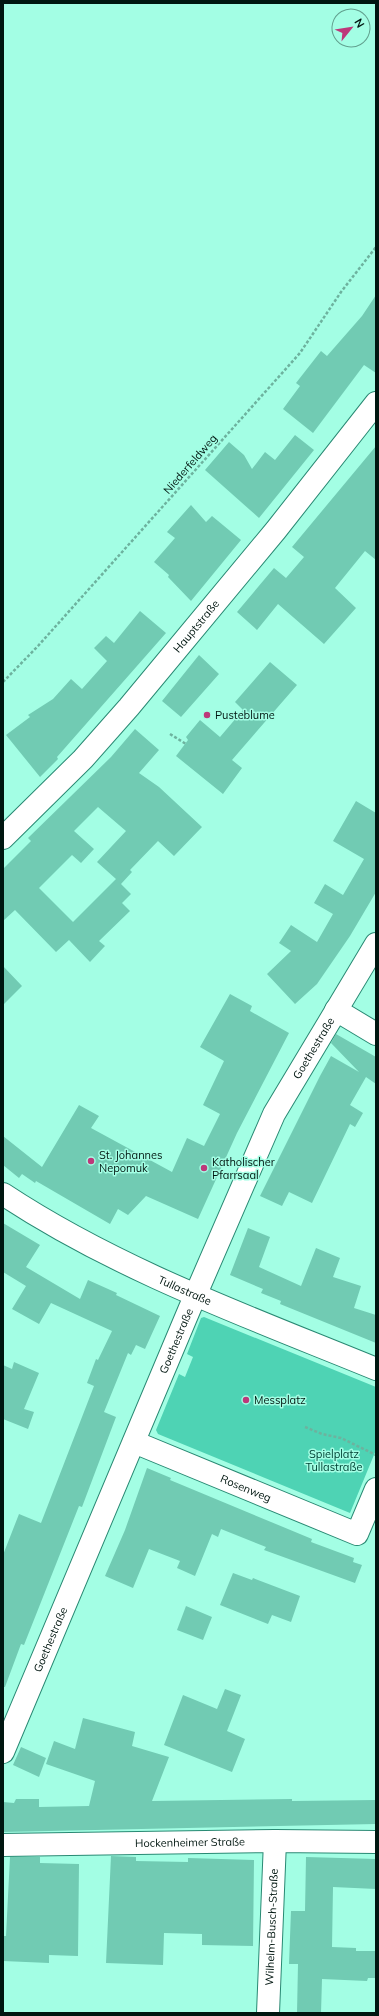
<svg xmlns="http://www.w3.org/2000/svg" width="379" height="2016" viewBox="0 0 379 2016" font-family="Mulish,sans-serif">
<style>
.green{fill:#4ed3b4}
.building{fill:#71cbb3;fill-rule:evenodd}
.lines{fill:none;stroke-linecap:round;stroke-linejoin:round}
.minor-casing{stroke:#298973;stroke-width:24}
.tertiary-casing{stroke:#298973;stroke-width:24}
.path{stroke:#6db29e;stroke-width:2.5;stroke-dasharray:3 2;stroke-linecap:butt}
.minor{stroke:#fff;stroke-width:22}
.tertiary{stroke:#fff;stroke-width:22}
.poi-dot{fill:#bd387a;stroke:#a3fee4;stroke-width:1.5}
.labels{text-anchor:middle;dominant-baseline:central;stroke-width:3;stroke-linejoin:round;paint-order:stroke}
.street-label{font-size:11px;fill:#001610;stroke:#a3fee4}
.poi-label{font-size:11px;fill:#001610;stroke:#a3fee4;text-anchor:start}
.park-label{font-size:11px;fill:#004134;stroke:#a3fee4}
</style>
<rect width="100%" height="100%" fill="#a3fee4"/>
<path class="green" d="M 204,1317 L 376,1387 L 376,1450 L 350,1513 L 158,1434 L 156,1430 L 179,1374 L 185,1377 L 193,1357 L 187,1354 L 201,1318 Z"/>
<path class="building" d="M 376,295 L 376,373 L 364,365 L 313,433 L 283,409 L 300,386 L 296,383 L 321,351 L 327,356 L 362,316 Z
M 295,435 L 314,450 L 259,518 L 205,470 L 229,442 L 244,455 L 252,469 L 265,452 L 275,460 Z
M 376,446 L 376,560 L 365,551 L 335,588 L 356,608 L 324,644 L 278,604 L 257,630 L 237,612 L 274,568 L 286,578 L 304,557 L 292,547 Z
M 191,505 L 206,522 L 212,516 L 241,540 L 191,601 L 168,577 L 169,575 L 154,562 L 175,538 L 167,532 Z
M 140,611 L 166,633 L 57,757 L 58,759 L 40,777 L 6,735 L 30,717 L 28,715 L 53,699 L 71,679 L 82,689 L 107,661 L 94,648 L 106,636 L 114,643 Z
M 199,655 L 219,674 L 181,717 L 162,701 Z
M 270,662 L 297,685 L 232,760 L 242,768 L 223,794 L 176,756 L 188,740 L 186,737 L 200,720 L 220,737 L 243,710 L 235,702 Z
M 135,729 L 159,750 L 139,773 L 159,787 L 202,827 L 174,856 L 158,841 L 130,870 L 132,872 L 121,884 L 131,894 L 122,903 L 130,911 L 99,941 L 105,946 L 90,962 L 69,940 L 56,952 L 15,910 L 3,921 L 3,869 L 31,841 L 28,838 L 111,757 ZM 98,807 L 126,831 L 97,862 L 116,879 L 73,922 L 39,888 L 72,855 L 81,863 L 94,849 L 74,831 Z
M 356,801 L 376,813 L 376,892 L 350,936 L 317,984 L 295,1004 L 267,974 L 291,951 L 279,943 L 291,925 L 317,942 L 333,914 L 314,903 L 325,884 L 343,895 L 364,859 L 333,841 Z
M 3,966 L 22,986 L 3,1005 Z
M 230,994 L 252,1006 L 250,1011 L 289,1033 L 237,1133 L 198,1219 L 146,1196 L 128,1215 L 118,1209 L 110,1224 L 36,1181 L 35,1183 L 22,1174 L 19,1178 L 3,1165 L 3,1136 L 42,1167 L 79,1105 L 99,1116 L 91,1128 L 172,1172 L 187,1138 L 204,1146 L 220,1114 L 203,1105 L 224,1061 L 200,1047 Z
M 336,1034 L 376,1057 L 376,1084 L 366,1077 L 350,1105 L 363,1113 L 355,1127 L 350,1124 L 312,1203 L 289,1192 L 282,1206 L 260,1196 L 320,1076 L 331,1056 L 359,1072 L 331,1043 Z
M 3,1223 L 40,1245 L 26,1267 L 80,1299 L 88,1280 L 117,1293 L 116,1295 L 160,1316 L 145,1349 L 136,1345 L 131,1355 L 128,1353 L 104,1412 L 116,1417 L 82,1507 L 79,1506 L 24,1645 L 21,1644 L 5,1687 L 3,1687 L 3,1555 L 19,1514 L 41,1523 L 94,1386 L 87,1383 L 96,1359 L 98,1360 L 112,1331 L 51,1303 L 39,1324 L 12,1309 L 26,1286 L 3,1272 Z
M 248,1228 L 270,1237 L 259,1267 L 301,1286 L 316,1248 L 340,1258 L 333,1277 L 361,1286 L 354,1308 L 376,1315 L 376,1343 L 280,1304 L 281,1301 L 261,1293 L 263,1289 L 230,1275 Z
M 14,1362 L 39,1373 L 24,1409 L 34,1412 L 28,1429 L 3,1419 L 3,1365 L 12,1369 Z
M 147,1468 L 171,1478 L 170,1480 L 312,1539 L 311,1542 L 354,1558 L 353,1562 L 362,1565 L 355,1583 L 264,1550 L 266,1547 L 221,1529 L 218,1537 L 212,1534 L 195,1576 L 177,1568 L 180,1561 L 149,1549 L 133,1588 L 105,1576 L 125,1530 Z
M 233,1573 L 252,1580 L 253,1578 L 300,1596 L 291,1622 L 272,1615 L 268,1624 L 220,1605 Z
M 186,1606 L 212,1617 L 203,1640 L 177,1630 Z
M 225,1689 L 241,1695 L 227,1731 L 245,1739 L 232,1772 L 164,1745 L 183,1695 L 217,1709 Z
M 83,1718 L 135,1732 L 132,1746 L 169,1757 L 152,1801 L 292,1799 L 292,1801 L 376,1800 L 376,1824 L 3,1832 L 3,1802 L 14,1803 L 16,1799 L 39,1799 L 39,1807 L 89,1806 L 95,1781 L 46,1764 L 54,1741 L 75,1749 Z
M 21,1747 L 46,1758 L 39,1777 L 13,1765 Z
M 111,1856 L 136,1857 L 136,1861 L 188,1862 L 188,1858 L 254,1860 L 253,1946 L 202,1945 L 202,1934 L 164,1933 L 163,1965 L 106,1963 Z
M 10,1857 L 40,1857 L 40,1863 L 79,1864 L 78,1956 L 49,1955 L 49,1963 L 3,1961 L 3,1936 L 6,1936 Z
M 306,1857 L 376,1859 L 376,1889 L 333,1887 L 332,1947 L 356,1948 L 356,1951 L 376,1951 L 376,1978 L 368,1978 L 367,1981 L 322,1979 L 321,2013 L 297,2013 L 298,1964 L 289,1964 L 291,1911 L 305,1911 Z"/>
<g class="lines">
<g class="minor-casing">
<g id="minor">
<path d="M 336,1010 L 376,1034"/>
<path id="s1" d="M 3,1194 C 118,1270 249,1317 376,1369"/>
<path id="s2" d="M 134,1442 L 357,1534 L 376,1489"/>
<path id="s3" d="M 3,1752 L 195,1296 L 274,1114 L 376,944"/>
<path id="s4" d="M 3,1845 L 275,1841 L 376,1842"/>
<path id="s5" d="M 268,2013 L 275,1841"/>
</g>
</g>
<g class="tertiary-casing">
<g id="tertiary">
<path id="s6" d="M 3,838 L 83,759 L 129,707 L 276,530 L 376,403"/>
</g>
</g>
<path class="path" d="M 3,682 L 38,646 L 300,353 L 341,292 L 376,247
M 170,734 L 186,744
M 305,1427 L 322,1434 L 341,1438 L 376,1455"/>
<use href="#minor" class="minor"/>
<use href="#tertiary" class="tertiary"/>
</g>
<g class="poi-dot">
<circle cx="207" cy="715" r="4"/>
<circle cx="91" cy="1161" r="4"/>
<circle cx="204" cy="1168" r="4"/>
<circle cx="246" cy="1400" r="4"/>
</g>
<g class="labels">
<g class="street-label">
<text transform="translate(190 464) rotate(-49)">Niederfeldweg</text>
<text stroke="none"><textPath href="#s6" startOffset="287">Hauptstraße</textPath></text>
<text stroke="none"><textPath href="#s3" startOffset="770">Goethestraße</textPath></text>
<text stroke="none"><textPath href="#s1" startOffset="206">Tullastraße</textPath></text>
<text stroke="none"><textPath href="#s3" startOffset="446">Goethestraße</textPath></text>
<text stroke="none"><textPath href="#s2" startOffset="121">Rosenweg</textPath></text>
<text stroke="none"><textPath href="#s3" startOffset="122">Goethestraße</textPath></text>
<text stroke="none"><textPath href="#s4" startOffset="187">Hockenheimer Straße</textPath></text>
<text stroke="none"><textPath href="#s5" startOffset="86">Wilhelm-Busch-Straße</textPath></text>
</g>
<g class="poi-label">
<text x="215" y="715">Pusteblume</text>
<text x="99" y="1155">St. Johannes<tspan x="99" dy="13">Nepomuk</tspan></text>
<text x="212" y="1162">Katholischer<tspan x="212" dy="13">Pfarrsaal</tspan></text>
<text x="254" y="1400">Messplatz</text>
</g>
<g class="park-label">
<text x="334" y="1454">Spielplatz<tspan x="334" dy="13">Tullastraße</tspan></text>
</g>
</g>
<rect width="379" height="2016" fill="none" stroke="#001610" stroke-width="8"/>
<g transform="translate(351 28) rotate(60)"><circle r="19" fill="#a3fee4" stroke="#62a18f"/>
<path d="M0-3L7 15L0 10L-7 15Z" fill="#bd387a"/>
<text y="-6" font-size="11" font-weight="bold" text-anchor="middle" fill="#001610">N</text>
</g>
</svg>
